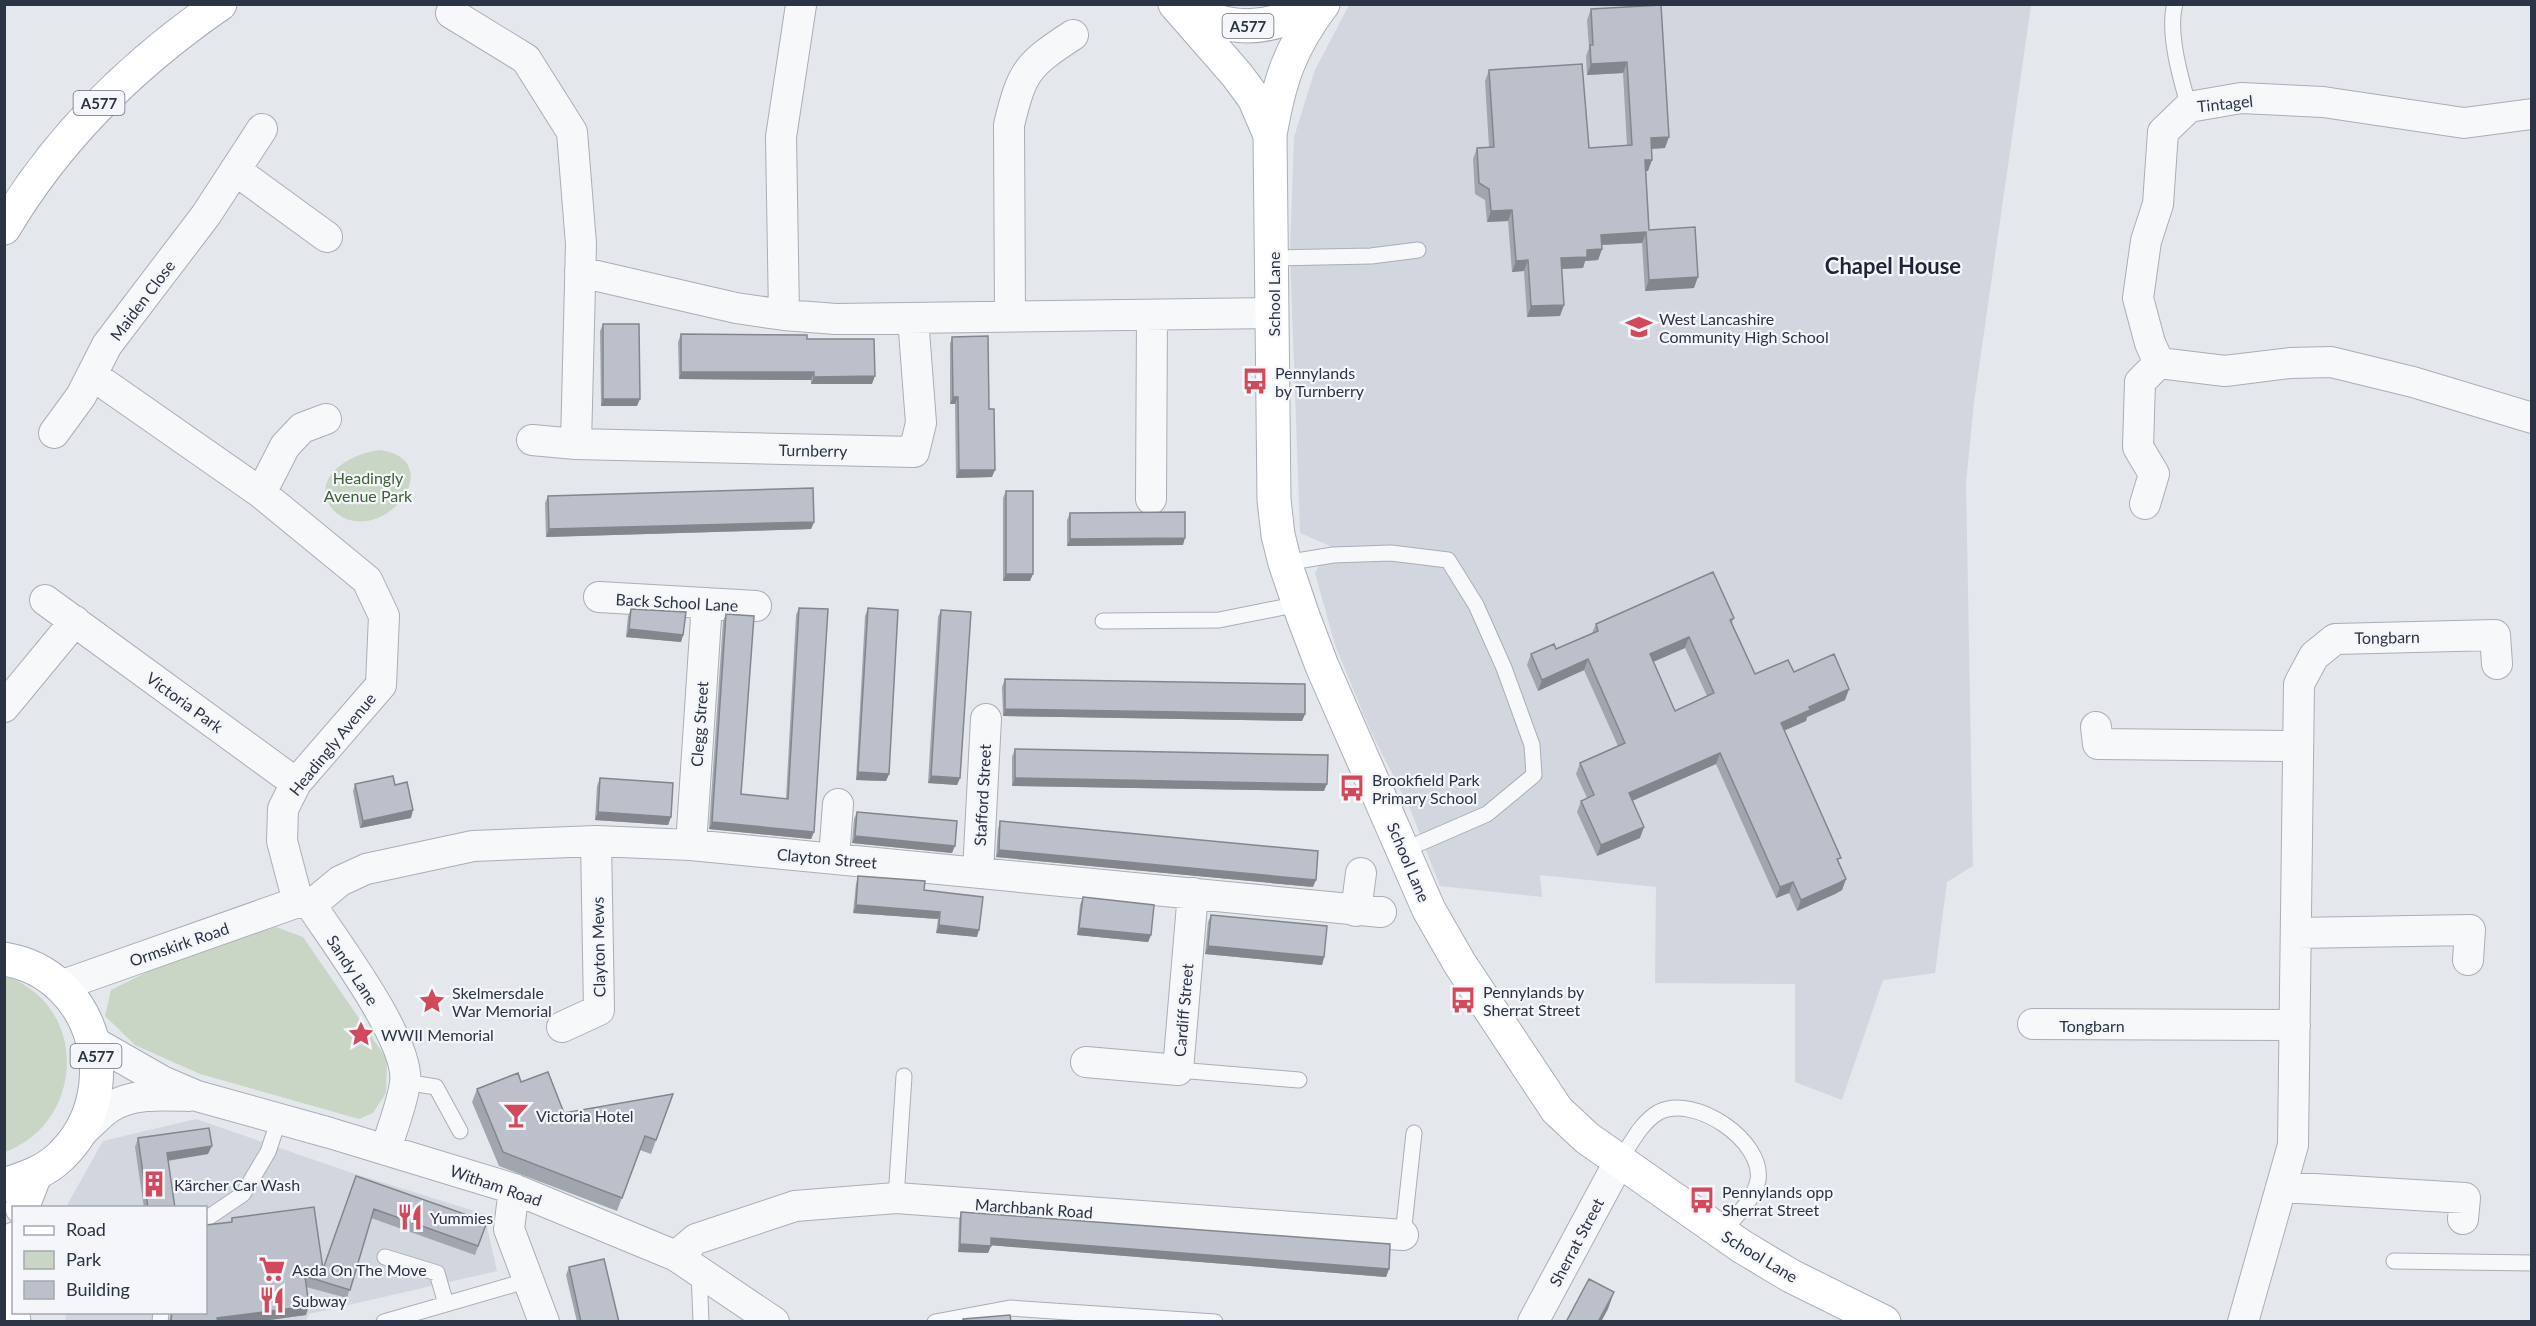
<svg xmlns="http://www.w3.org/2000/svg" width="2536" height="1326" viewBox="0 0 2536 1326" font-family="Lato,sans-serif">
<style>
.built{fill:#d2d6de}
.green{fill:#c9d6c5}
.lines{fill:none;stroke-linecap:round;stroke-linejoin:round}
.lane-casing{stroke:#a9aeb7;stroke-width:17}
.street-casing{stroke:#a9aeb7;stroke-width:32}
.secondary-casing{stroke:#a9aeb7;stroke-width:35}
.primary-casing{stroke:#a3abb8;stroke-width:35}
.lane{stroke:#f7f8fa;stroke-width:15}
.street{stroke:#f7f8fa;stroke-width:30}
.secondary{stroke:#fff;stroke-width:33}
.primary{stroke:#fff;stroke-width:33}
.wall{fill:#a1a5ae;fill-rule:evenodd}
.shaded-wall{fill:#83868d}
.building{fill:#bbc0ca;stroke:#83868d;stroke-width:1.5;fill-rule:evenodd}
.labels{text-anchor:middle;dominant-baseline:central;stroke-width:4.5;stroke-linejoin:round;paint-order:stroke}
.shield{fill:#f4f6f9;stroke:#676e7b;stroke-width:1.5}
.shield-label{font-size:15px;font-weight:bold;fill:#2b3445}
.street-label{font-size:16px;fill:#2b3445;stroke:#f4f6f9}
.poi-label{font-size:16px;fill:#2b3445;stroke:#f4f6f9;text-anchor:start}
.park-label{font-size:16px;fill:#3f6138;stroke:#f4f6f9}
.district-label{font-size:22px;font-weight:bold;fill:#1d2536;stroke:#f4f6f9}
</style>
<rect width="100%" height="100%" fill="#e4e7ec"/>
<path class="built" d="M 1349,5 L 2031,5 L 1974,402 L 1966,483 L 1973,866 L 1947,882 L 1935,973 L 1883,980 L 1842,1100 L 1795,1082 L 1795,984 L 1655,983 L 1656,887 L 1540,875 L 1542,897 L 1440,886 L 1411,811 L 1371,732 L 1335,645 L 1315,573 L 1330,546 L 1300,533 L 1290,252 L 1294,137 L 1315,70 Z
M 196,1119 L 346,1171 L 484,1214 L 497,1271 L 309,1314 L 306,1321 L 66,1322 L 65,1313 L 206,1312 L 206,1208 L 66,1207 L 103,1141 Z"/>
<path class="green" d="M 380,450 C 445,459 394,536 346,519 C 337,515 331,509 327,500 C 317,471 357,452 380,450 Z
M 276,927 L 303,937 L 387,1059 L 386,1093 L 373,1113 L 359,1119 L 200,1074 L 135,1045 L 105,1016 L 111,990 L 171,960 Z
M 5,976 C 89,1004 86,1122 5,1152 Z"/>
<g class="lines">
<g class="lane-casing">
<path id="lane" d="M 2175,4 C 2167,32 2181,80 2189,107
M 1273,258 L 1371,256 L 1418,250
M 1285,563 L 1333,555 L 1391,553 L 1448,560 L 1476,605 L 1504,668 L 1532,745 L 1534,775 L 1487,814 L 1404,850
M 1103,621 L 1219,620 L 1299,604
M 1178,1070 L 1299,1080
M 405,1082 L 436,1087 L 460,1131
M 1619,1162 C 1630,1145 1641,1122 1659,1112 C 1695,1094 1764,1141 1758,1180 C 1755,1199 1733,1219 1722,1233
M 896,1198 L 904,1076
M 206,1219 L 243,1194 L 268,1152 L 279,1119
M 1403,1235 L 1414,1133
M 385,1257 L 437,1273 L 446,1304
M 2394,1261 L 2532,1263
M 699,1272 L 701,1322
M 160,1322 L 161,1312
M 384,1322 L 529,1280
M 935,1322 L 1010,1308 L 1215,1322"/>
</g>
<g class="street-casing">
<path id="street" d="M 451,13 L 526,59 L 572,132 L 581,244 L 576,444
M 2532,114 L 2464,123 L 2323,102 L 2241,98 L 2189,107 L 2163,132 L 2158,204 L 2146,241 L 2138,298 L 2150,343 L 2159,363 L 2225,371 L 2290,363 L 2331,362 L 2413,382 L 2532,418
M 235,170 L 327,237
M 580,272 L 736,308 L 784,315 L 836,319 L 1272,313
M 784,315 L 781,137 L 801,5
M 1010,316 L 1009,125 C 1022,71 1027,65 1073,35
M 92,375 L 261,493 L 367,580 L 384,616 L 381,685 L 296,783 L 283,809 L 282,841 L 298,902
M 54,433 L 81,396 L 107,345 L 206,215 L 262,129
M 532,440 L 576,444 L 914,452 L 921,423 L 913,318
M 261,493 L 285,446 L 302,428 L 326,419
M 1151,499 L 1152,315
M 2145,504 L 2154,474 L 2138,447 L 2140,382 L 2159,363
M 599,597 L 756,606
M 45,600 L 296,783
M 4,707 L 75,621
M 2096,727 L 2098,744 L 2298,746
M 691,845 L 707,603
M 834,858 L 838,804
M 978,872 L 986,719
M 298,902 L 311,905 C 335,942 411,1042 405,1083 C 402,1105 392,1128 386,1150
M 311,905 L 340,881 L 366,869 L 473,846 L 596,841 L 691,845 L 1381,912
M 1356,911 L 1361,873
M 2296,933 L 2470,930 L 2468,960
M 60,986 L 298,902
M 2033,1024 L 2295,1025
M 562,1027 L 599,1010 L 596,841
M 94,1042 L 162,1081 L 197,1096 L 330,1133 L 514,1189 L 676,1256 L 774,1322
M 1086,1062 L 1178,1070 L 1193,893
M 81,1133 C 90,1125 99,1115 109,1108 C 131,1093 163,1095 188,1096
M 2281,1187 L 2465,1198 L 2463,1219
M 514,1189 L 509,1229 L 544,1322
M 676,1256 L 696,1239 L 795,1206 L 896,1198 L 1403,1235
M 1533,1322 L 1619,1162
M 2243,1322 L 2293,1145 L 2299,684 L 2314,656 L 2335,639 L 2495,635 L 2497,664"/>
</g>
<g class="secondary-casing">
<path id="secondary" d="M 1175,4 L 1237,75 L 1254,98 L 1270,135
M 1323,4 C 1289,49 1279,82 1270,135 L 1274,500 L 1278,535 L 1285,563 L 1303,616 L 1322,666 L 1429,910 L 1460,964 L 1557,1110 L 1587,1138 L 1741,1246 L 1791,1276 L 1884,1322
M 22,1208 L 35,1175
M 14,1239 L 7,1273 L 14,1322"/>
</g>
<g class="primary-casing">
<path id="primary" d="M 1181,4 C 1217,28 1255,33 1295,15 C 1302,12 1309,10 1315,4
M 4,228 C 58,137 133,64 220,4
M 4,959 C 97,974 127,1093 61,1156 C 45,1172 25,1178 4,1185"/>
</g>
<use href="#lane" class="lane"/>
<use href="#street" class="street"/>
<use href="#secondary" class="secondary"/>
<use href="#primary" class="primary"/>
</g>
<path class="wall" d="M 1661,5 L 1665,148 L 1651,149 L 1648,171 L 1646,171 L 1649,230 L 1694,288 L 1645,291 L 1642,243 L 1602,245 L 1602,249 L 1598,260 L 1585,261 L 1583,268 L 1561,269 L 1560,316 L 1527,317 L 1524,271 L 1512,272 L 1508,221 L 1487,222 L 1485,200 L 1475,194 L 1473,159 L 1477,148 L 1489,147 L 1485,81 L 1489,70 L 1589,148 L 1627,146 L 1623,73 L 1587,75 L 1586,56 L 1589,48 L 1587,20 L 1591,9 Z
M 603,324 L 637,406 L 601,406 L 600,331 Z
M 681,334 L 807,339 L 872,384 L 811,384 L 811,380 L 679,379 L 678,342 Z
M 952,337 L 989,409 L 992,477 L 956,478 L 955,404 L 950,404 L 950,344 Z
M 1006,491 L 1030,581 L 1003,581 L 1003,498 Z
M 548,496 L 814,522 L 811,529 L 546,537 L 545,503 Z
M 1070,513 L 1183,545 L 1067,546 L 1067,520 Z
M 799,608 L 814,832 L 811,839 L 709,829 L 723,621 L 726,614 L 741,794 L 786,799 L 796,615 Z
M 868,608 L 889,774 L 886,781 L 856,780 L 865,616 Z
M 631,609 L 683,635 L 681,642 L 626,637 L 628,616 Z
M 941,610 L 960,778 L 957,785 L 928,783 L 938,617 Z
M 1734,618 L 1732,623 L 1755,674 L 1794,672 L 1849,689 L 1845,700 L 1807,717 L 1806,721 L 1784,730 L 1846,879 L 1842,890 L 1835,894 L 1797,911 L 1789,893 L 1776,898 L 1716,764 L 1632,801 L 1640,838 L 1597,856 L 1577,812 L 1581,801 L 1587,798 L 1576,774 L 1580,763 L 1618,746 L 1584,670 L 1538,691 L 1527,665 L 1531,654 L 1556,649 L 1592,633 L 1596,624 ZM 1685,648 L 1707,696 L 1675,711 L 1653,662 Z
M 1005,679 L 1305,714 L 1302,721 L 1003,716 L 1002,687 Z
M 1015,749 L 1324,791 L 1012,786 L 1012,757 Z
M 600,778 L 671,817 L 668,825 L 595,820 L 597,786 Z
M 355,784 L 395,785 L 411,818 L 360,828 L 353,791 Z
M 857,812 L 952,853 L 852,843 L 854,819 Z
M 1000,821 L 1313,887 L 996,857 L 998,829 Z
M 858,876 L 924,890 L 977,937 L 936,933 L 938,919 L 853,913 L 856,884 Z
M 1083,897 L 1151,935 L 1148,942 L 1077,935 L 1080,905 Z
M 1211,915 L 1324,957 L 1322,965 L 1205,954 L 1208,922 Z
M 521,1082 L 564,1113 L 673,1094 L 651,1154 L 640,1150 L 617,1211 L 499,1166 L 472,1102 L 477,1089 Z
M 138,1138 L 208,1154 L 168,1161 L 175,1208 L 144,1208 L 135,1147 Z
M 356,1176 L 487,1222 L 475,1255 L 371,1218 L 347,1298 L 306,1287 L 306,1315 L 255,1322 L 169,1322 L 171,1312 L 206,1312 L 232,1218 L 323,1269 Z
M 961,1212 L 1389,1269 L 1386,1277 L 991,1245 L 988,1253 L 958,1252 L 959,1220 Z
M 569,1267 L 619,1322 L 577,1322 L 566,1275 Z"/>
<path class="shaded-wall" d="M 1627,62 L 1623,73 L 1587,75 L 1591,64 Z
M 1669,137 L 1665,148 L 1647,149 L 1651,138 Z
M 1645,160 L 1652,160 L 1648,171 L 1641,171 Z
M 1512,210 L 1508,221 L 1487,222 L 1491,211 Z
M 1646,232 L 1642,243 L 1597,245 L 1601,235 Z
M 1602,249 L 1598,260 L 1585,261 L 1583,268 L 1557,269 L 1561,258 L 1587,250 Z
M 1528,260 L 1524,271 L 1512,272 L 1516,261 Z
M 1698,277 L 1694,288 L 1645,291 L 1649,280 Z
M 1564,305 L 1560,316 L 1527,317 L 1531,306 Z
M 681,372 L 814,372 L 811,380 L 679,379 Z
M 875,376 L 872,384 L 811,384 L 814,377 Z
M 953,397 L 958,397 L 955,404 L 950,404 Z
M 603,399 L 640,399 L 637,406 L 601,406 Z
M 959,470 L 995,470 L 992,477 L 956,478 Z
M 814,522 L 811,529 L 546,537 L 549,529 Z
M 1185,538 L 1183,545 L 1067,546 L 1070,539 Z
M 1006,574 L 1033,574 L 1030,581 L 1003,581 Z
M 629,629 L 683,635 L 681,642 L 626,637 Z
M 1689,637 L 1685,648 L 1646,665 L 1650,654 Z
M 1588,659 L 1584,670 L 1538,691 L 1542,680 Z
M 1849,689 L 1845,700 L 1807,717 L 1806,721 L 1777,734 L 1781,723 L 1809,707 Z
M 1005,709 L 1305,714 L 1302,721 L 1003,716 Z
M 1720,753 L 1716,764 L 1625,804 L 1629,793 Z
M 858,772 L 889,774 L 886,781 L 856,780 Z
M 931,776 L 960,778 L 957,785 L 928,783 Z
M 1015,778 L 1327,784 L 1324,791 L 1012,786 Z
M 413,810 L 411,818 L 360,828 L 363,821 Z
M 598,812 L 671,817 L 668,825 L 595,820 Z
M 712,822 L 814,832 L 811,839 L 709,829 Z
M 1644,827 L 1640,838 L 1597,856 L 1601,845 Z
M 855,836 L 955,846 L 952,853 L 852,843 Z
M 999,850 L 1316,880 L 1313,887 L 996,857 Z
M 1846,879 L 1842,890 L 1835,894 L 1797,911 L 1801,900 Z
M 1793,882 L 1789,893 L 1776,898 L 1780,887 Z
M 856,905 L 940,912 L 938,919 L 853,913 Z
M 939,925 L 979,930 L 977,937 L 936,933 Z
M 1079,928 L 1151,935 L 1148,942 L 1077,935 Z
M 1208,946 L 1324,957 L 1322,965 L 1205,954 Z
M 212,1146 L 208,1154 L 164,1161 L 167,1153 Z
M 991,1238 L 1389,1269 L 1386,1277 L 988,1245 Z
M 960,1244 L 991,1246 L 988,1253 L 958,1252 Z
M 1614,1292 L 1608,1309 L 1601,1322 L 1598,1322 Z
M 309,1306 L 306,1315 L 255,1322 L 216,1322 L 217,1318 Z"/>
<path class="building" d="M 1661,5 L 1669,137 L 1651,138 L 1652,160 L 1645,160 L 1649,230 L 1695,227 L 1698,277 L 1649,280 L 1646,232 L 1601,235 L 1602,249 L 1587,250 L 1587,257 L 1561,258 L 1564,305 L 1531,306 L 1528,260 L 1516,261 L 1512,210 L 1491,211 L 1489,189 L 1479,183 L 1477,148 L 1494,147 L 1489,70 L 1582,64 L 1589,148 L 1632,145 L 1627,62 L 1591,64 L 1590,45 L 1593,45 L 1591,9 Z
M 603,324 L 639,324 L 640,399 L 603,399 Z
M 681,334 L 807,335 L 807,339 L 874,339 L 875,376 L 814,377 L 814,372 L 681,372 Z
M 988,336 L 989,409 L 994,409 L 995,470 L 959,470 L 958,397 L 953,397 L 952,337 Z
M 813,488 L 814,522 L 549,529 L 548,496 Z
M 1006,491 L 1033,491 L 1033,574 L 1006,574 Z
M 1185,512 L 1185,538 L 1070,539 L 1070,513 Z
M 1713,572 L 1734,618 L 1730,620 L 1755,674 L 1788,660 L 1794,672 L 1834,654 L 1849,689 L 1809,707 L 1810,710 L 1781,723 L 1841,858 L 1837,859 L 1846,879 L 1839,883 L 1801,900 L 1793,882 L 1780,887 L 1720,753 L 1629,793 L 1644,827 L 1601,845 L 1581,801 L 1594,795 L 1580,763 L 1625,743 L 1588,659 L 1542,680 L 1531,654 L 1554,644 L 1556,649 L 1598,631 L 1596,624 ZM 1689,637 L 1714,693 L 1675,711 L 1650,654 Z
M 799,608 L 828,609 L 814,832 L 712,822 L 726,614 L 754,616 L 741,794 L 788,799 Z
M 868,608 L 898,610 L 889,774 L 858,772 Z
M 631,609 L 686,612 L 683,635 L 629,629 Z
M 941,610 L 971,612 L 960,778 L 931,776 Z
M 1005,679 L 1305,684 L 1305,714 L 1005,709 Z
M 1015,749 L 1328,755 L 1327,784 L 1015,778 Z
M 393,776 L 395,785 L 407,782 L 413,810 L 363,821 L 355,784 Z
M 600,778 L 673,783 L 671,817 L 598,812 Z
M 857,812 L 957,821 L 955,846 L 855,836 Z
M 1000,821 L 1318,851 L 1316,880 L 999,850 Z
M 858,876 L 925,881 L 924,890 L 983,897 L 979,930 L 939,925 L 940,912 L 856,905 Z
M 1083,897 L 1154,905 L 1151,935 L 1079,928 Z
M 1211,915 L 1327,926 L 1324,957 L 1208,946 Z
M 548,1072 L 564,1113 L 673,1094 L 656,1140 L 645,1136 L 622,1198 L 503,1152 L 477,1089 L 518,1073 L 521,1082 Z
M 209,1128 L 212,1146 L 167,1153 L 175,1208 L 148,1208 L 138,1138 Z
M 356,1176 L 487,1222 L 478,1246 L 374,1209 L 350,1290 L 305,1276 L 309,1306 L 217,1318 L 218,1322 L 171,1322 L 172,1312 L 206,1312 L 206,1225 L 232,1222 L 232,1218 L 314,1207 L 323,1269 Z
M 961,1212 L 1390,1244 L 1389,1269 L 991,1238 L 991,1246 L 960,1244 Z
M 604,1259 L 619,1322 L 581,1322 L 569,1267 Z
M 1589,1279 L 1614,1292 L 1598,1322 L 1566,1322 Z
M 1010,1315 L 1011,1322 L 963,1322 L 963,1319 Z"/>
<defs>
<g id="school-bare" transform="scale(2.07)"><path d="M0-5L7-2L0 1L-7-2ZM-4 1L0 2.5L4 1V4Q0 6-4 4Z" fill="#d1495b" stroke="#f4f6f9" stroke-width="2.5" paint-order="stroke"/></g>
<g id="bus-bare" transform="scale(2.07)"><path d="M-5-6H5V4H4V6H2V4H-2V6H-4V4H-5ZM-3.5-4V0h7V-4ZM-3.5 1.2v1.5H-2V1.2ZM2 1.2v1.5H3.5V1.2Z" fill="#d1495b" stroke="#f4f6f9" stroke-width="2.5" paint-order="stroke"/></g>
<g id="sight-bare" transform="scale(2.07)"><path d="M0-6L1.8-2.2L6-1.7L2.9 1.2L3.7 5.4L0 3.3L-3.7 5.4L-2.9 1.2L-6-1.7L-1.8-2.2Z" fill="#d1495b" stroke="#f4f6f9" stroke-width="2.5" paint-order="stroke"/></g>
<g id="bar-bare" transform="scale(2.07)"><path d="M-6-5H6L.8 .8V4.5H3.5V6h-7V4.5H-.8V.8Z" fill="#d1495b" stroke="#f4f6f9" stroke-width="2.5" paint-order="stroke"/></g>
<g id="building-bare" transform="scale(2.07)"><path d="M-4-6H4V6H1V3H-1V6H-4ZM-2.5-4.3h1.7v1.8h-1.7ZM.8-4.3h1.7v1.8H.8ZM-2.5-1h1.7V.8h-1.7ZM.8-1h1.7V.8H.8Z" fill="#d1495b" stroke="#f4f6f9" stroke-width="2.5" paint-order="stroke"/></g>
<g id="restaurant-bare" transform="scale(2.07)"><path d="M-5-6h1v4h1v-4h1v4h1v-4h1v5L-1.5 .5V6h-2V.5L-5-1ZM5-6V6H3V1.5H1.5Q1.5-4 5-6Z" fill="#d1495b" stroke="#f4f6f9" stroke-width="2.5" paint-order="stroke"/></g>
<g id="supermarket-bare" transform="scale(2.07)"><path d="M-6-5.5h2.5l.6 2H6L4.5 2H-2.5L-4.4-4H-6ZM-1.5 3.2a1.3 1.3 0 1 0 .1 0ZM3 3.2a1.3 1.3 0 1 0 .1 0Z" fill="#d1495b" stroke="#f4f6f9" stroke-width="2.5" paint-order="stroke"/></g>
</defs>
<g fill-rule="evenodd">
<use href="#school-bare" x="1639" y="327"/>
<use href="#bus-bare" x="1255" y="381"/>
<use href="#bus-bare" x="1352" y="788"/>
<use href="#bus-bare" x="1463" y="1000"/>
<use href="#sight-bare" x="432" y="1001"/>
<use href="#sight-bare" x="361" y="1034"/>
<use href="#bar-bare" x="516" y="1115"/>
<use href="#building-bare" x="154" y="1184"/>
<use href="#bus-bare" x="1702" y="1200"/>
<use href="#restaurant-bare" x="410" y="1217"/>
<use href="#supermarket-bare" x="272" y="1269"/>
<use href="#restaurant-bare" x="272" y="1300"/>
</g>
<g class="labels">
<g class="shield">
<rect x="1222.5" y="14" width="51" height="24" rx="4.5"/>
<rect x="73.5" y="91" width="51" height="24" rx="4.5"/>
<rect x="70.5" y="1044" width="51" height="24" rx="4.5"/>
</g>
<g class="shield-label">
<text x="1248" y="26">A577</text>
<text x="99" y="103">A577</text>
<text x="96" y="1056">A577</text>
</g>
<g class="street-label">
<text transform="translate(2225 103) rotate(-6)">Tintagel</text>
<text transform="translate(1273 294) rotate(-90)">School Lane</text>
<text transform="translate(142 300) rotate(-53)">Maiden Close</text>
<text transform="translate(813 450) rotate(1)">Turnberry</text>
<text transform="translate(677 602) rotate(3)">Back School Lane</text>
<text transform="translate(2387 637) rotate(-1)">Tongbarn</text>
<text transform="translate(185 702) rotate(36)">Victoria Park</text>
<text transform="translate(699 724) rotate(-86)">Clegg Street</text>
<text transform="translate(332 744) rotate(-51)">Headingly Avenue</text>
<text transform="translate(982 795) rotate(-87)">Stafford Street</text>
<text transform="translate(827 858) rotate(5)">Clayton Street</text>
<text transform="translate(1409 862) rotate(67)">School Lane</text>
<text transform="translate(179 944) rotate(-19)">Ormskirk Road</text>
<text transform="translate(598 947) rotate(-91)">Clayton Mews</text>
<text transform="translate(353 970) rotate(57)">Sandy Lane</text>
<text transform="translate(1183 1010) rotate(-85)">Cardiff Street</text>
<text x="2092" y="1025">Tongbarn</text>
<text transform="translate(496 1185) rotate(19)">Witham Road</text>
<text transform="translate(1034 1208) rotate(4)">Marchbank Road</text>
<text transform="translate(1576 1242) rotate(-62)">Sherrat Street</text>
<text transform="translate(1760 1256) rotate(31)">School Lane</text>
</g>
<g class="poi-label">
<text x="1659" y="318">West Lancashire<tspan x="1659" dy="18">Community High School</tspan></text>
<text x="1275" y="372">Pennylands<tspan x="1275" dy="18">by Turnberry</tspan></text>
<text x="1372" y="779">Brookfield Park<tspan x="1372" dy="18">Primary School</tspan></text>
<text x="1483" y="991">Pennylands by<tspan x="1483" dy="18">Sherrat Street</tspan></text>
<text x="452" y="992">Skelmersdale<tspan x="452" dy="18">War Memorial</tspan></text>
<text x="381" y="1034">WWII Memorial</text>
<text x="536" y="1115">Victoria Hotel</text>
<text x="174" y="1184">Kärcher Car Wash</text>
<text x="1722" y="1191">Pennylands opp<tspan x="1722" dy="18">Sherrat Street</tspan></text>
<text x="430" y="1217">Yummies</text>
<text x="292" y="1269">Asda On The Move</text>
<text x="292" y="1300">Subway</text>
</g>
<g class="park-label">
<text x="368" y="477">Headingly<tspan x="368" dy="18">Avenue Park</tspan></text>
</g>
<g class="district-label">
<text x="1893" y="265">Chapel House</text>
</g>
</g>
<rect width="2536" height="1326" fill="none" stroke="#2b3445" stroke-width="12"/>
<rect x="12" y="1206" width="195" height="108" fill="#f4f6f9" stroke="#a4a8b1" stroke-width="1.5"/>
<rect x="24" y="1226" width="30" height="9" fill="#ffffff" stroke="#a4a8b1" stroke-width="1.5"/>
<text x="66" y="1236" font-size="18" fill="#2b3445">Road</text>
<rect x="24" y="1251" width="30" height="18" fill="#c9d6c5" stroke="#a4a8b1" stroke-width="1.5"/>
<text x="66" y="1266" font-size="18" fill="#2b3445">Park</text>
<rect x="24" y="1281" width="30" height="18" fill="#bbc0ca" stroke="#a4a8b1" stroke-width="1.5"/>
<text x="66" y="1296" font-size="18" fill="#2b3445">Building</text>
</svg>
